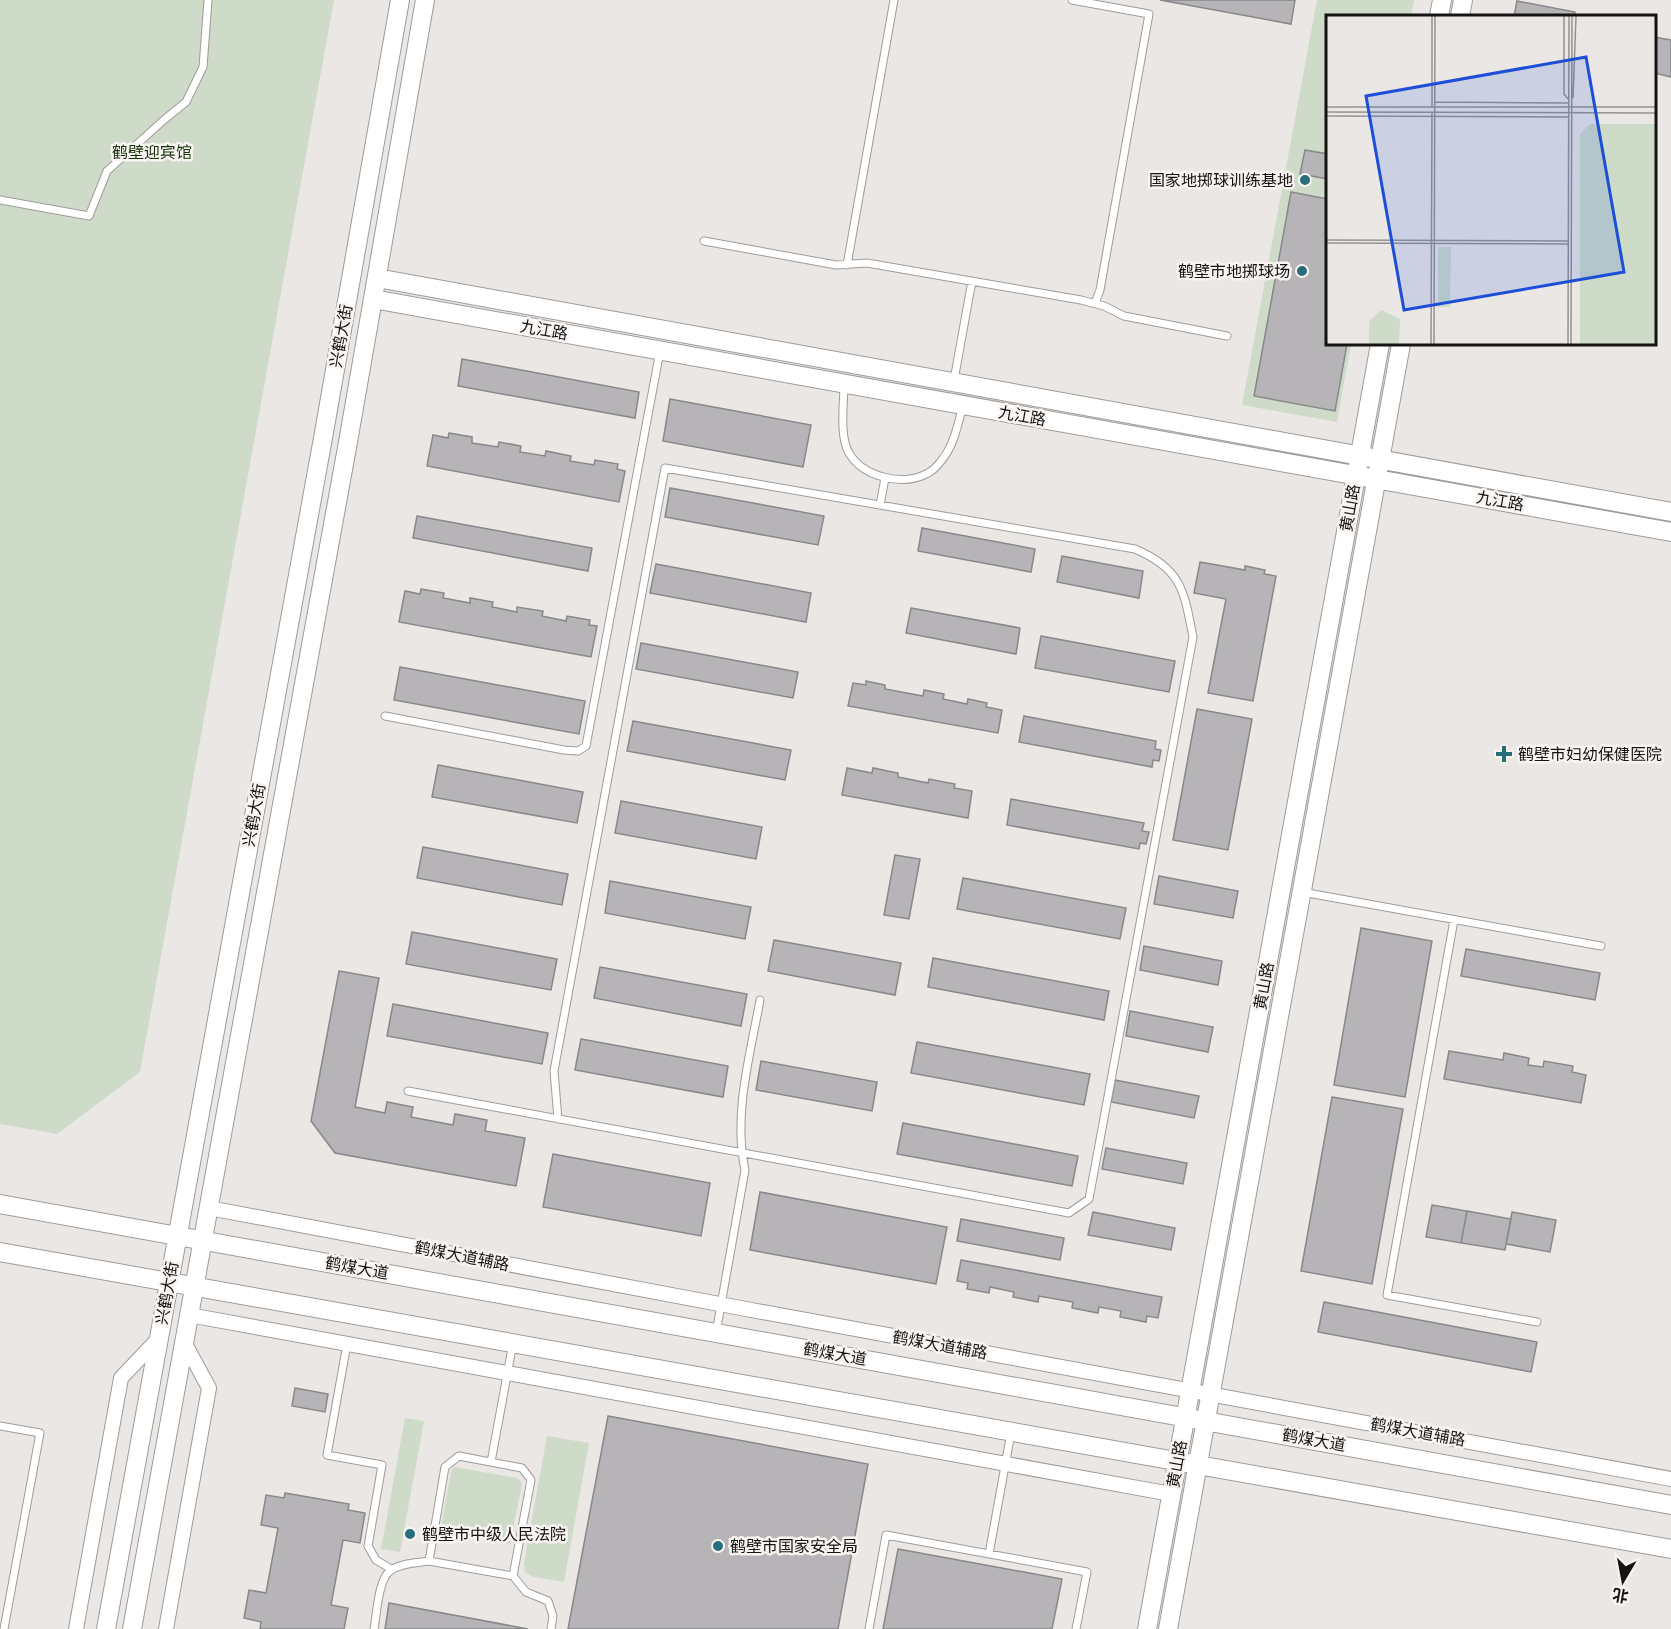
<svg xmlns="http://www.w3.org/2000/svg" width="1671" height="1629" viewBox="0 0 1671 1629" font-family="Jost,'Noto Sans SC',sans-serif">
<style>
.green{fill:#cedbc9}
.building{fill:#b6b4b7;stroke:#88878a;stroke-width:1.5}
.lines{fill:none;stroke-linecap:round;stroke-linejoin:round}
.lane-casing{stroke:#9f9b99;stroke-width:9}
.street-casing{stroke:#9f9b99;stroke-width:16}
.secondary-casing{stroke:#9f9b99;stroke-width:20}
.lane{stroke:#fff;stroke-width:7}
.street{stroke:#fff;stroke-width:14}
.secondary{stroke:#fff;stroke-width:18}
.poi-dot{fill:#276d7c;stroke:#f8f4f1;stroke-width:2}
.labels{text-anchor:middle;dominant-baseline:central;stroke-width:5;stroke-linejoin:round;paint-order:stroke}
.park-label{font-size:16px;fill:#19340c;stroke:#f8f4f1}
.poi-label{font-size:16px;fill:#151413;stroke:#f8f4f1;text-anchor:start}
.street-label{font-size:16px;fill:#151413;stroke:#f8f4f1}
.inset-road{fill:none;stroke:#959390;stroke-width:1.5}
.view{fill:#1d4ed8;fill-opacity:0.15;stroke:#1d4ed8;stroke-width:3}
.inset-edge{fill:none;stroke:#151413;stroke-width:3}
</style>
<rect width="100%" height="100%" fill="#eae7e4"/>
<path class="green" d="M 0,0 L 334,0 L 140,1072 L 57,1134 L 0,1124 Z
M 1317,0 L 1414,0 L 1411,16 L 1328,16 L 1328,344 L 1351,344 L 1337,422 L 1242,405 Z
M 405,1418 L 424,1421 L 400,1552 L 381,1549 Z
M 547,1436 L 589,1443 L 564,1582 L 534,1577 L 525,1572 L 524,1563 Z
M 454,1467 L 517,1478 L 521,1481 L 522,1485 L 510,1543 L 505,1544 L 443,1532 L 441,1528 L 451,1471 Z"/>
<path class="building" d="M 1160,0 L 1295,0 L 1291,24 Z
M 1517,1 L 1575,12 L 1574,16 L 1514,16 Z
M 1654,37 L 1671,40 L 1671,77 L 1654,73 Z
M 1305,150 L 1328,154 L 1328,179 L 1300,174 Z
M 1291,192 L 1328,199 L 1328,344 L 1347,344 L 1335,411 L 1254,396 Z
M 462,359 L 639,392 L 635,418 L 458,386 Z
M 670,399 L 811,425 L 803,467 L 663,441 Z
M 449,433 L 472,437 L 472,443 L 498,447 L 499,442 L 521,446 L 520,452 L 545,456 L 546,451 L 571,456 L 570,461 L 594,465 L 595,460 L 618,464 L 617,469 L 625,471 L 619,502 L 427,466 L 433,435 L 448,438 Z
M 670,488 L 824,516 L 818,545 L 665,517 Z
M 417,516 L 592,548 L 588,571 L 413,538 Z
M 922,528 L 1035,549 L 1031,572 L 918,551 Z
M 1062,556 L 1143,571 L 1139,598 L 1057,582 Z
M 1200,562 L 1245,570 L 1245,566 L 1265,570 L 1264,574 L 1276,576 L 1253,701 L 1208,693 L 1226,599 L 1194,593 Z
M 656,564 L 811,593 L 806,622 L 650,593 Z
M 421,589 L 444,593 L 443,598 L 470,603 L 470,598 L 493,602 L 492,607 L 517,612 L 517,607 L 543,611 L 542,616 L 566,621 L 567,616 L 590,620 L 589,625 L 597,626 L 591,657 L 399,622 L 405,591 L 420,594 Z
M 911,608 L 1020,628 L 1016,654 L 906,633 Z
M 1041,636 L 1175,661 L 1169,692 L 1035,668 Z
M 641,643 L 798,672 L 793,698 L 636,669 Z
M 400,667 L 585,701 L 579,734 L 394,700 Z
M 866,681 L 885,685 L 885,689 L 923,696 L 924,690 L 944,694 L 943,699 L 967,704 L 968,699 L 987,703 L 986,707 L 1002,710 L 998,733 L 848,706 L 853,683 L 866,685 Z
M 1197,709 L 1252,719 L 1228,850 L 1173,840 Z
M 1024,716 L 1156,741 L 1155,749 L 1161,750 L 1159,761 L 1153,760 L 1152,767 L 1019,742 Z
M 633,721 L 791,750 L 785,780 L 627,751 Z
M 438,765 L 583,792 L 577,823 L 432,797 Z
M 847,768 L 872,773 L 873,768 L 898,773 L 898,777 L 928,783 L 929,779 L 955,784 L 954,788 L 972,791 L 968,818 L 842,795 Z
M 1011,799 L 1144,823 L 1142,831 L 1149,832 L 1146,844 L 1140,843 L 1139,849 L 1007,825 Z
M 621,801 L 762,827 L 756,859 L 615,833 Z
M 423,847 L 568,874 L 562,905 L 417,878 Z
M 895,855 L 920,859 L 909,919 L 884,915 Z
M 1159,876 L 1238,891 L 1233,918 L 1154,904 Z
M 963,878 L 1126,908 L 1120,939 L 957,909 Z
M 610,881 L 751,907 L 745,939 L 605,913 Z
M 1361,928 L 1432,941 L 1405,1097 L 1334,1085 Z
M 412,932 L 557,959 L 551,990 L 406,964 Z
M 774,940 L 901,963 L 895,995 L 768,971 Z
M 1144,946 L 1222,961 L 1218,985 L 1140,970 Z
M 1466,949 L 1600,973 L 1595,1000 L 1461,976 Z
M 933,958 L 1109,991 L 1104,1020 L 928,987 Z
M 600,967 L 747,994 L 741,1026 L 594,998 Z
M 339,971 L 379,978 L 355,1107 L 385,1113 L 387,1102 L 413,1107 L 411,1117 L 453,1125 L 455,1114 L 487,1120 L 485,1131 L 525,1138 L 516,1186 L 335,1153 L 311,1121 Z
M 393,1004 L 548,1033 L 542,1064 L 387,1036 Z
M 1130,1011 L 1213,1027 L 1208,1052 L 1126,1036 Z
M 581,1039 L 728,1066 L 723,1097 L 575,1070 Z
M 917,1042 L 1090,1074 L 1084,1105 L 911,1073 Z
M 1449,1051 L 1503,1060 L 1504,1053 L 1529,1058 L 1528,1065 L 1543,1067 L 1544,1061 L 1573,1066 L 1572,1072 L 1586,1075 L 1581,1103 L 1444,1079 Z
M 761,1061 L 877,1082 L 872,1111 L 756,1090 Z
M 1115,1080 L 1199,1096 L 1194,1118 L 1111,1102 Z
M 1332,1097 L 1403,1109 L 1372,1284 L 1301,1271 Z
M 903,1123 L 1078,1156 L 1072,1186 L 897,1154 Z
M 1106,1148 L 1187,1163 L 1183,1184 L 1102,1169 Z
M 553,1154 L 710,1183 L 701,1236 L 543,1207 Z
M 760,1192 L 947,1227 L 936,1284 L 750,1250 Z
M 1432,1205 L 1467,1211 L 1461,1243 L 1426,1237 Z
M 1467,1211 L 1511,1219 L 1505,1250 L 1461,1243 Z
M 1093,1212 L 1175,1228 L 1171,1250 L 1088,1235 Z
M 1512,1212 L 1556,1220 L 1550,1252 L 1506,1244 Z
M 961,1219 L 1064,1238 L 1060,1260 L 957,1241 Z
M 961,1260 L 1162,1297 L 1158,1318 L 1147,1316 L 1146,1322 L 1120,1317 L 1121,1311 L 1099,1307 L 1098,1313 L 1072,1308 L 1073,1302 L 1039,1296 L 1038,1302 L 1013,1297 L 1014,1292 L 990,1287 L 989,1293 L 967,1289 L 968,1283 L 957,1281 Z
M 1324,1302 L 1537,1342 L 1531,1372 L 1318,1332 Z
M 295,1388 L 328,1394 L 325,1412 L 292,1406 Z
M 608,1416 L 868,1464 L 838,1629 L 568,1629 Z
M 285,1493 L 349,1504 L 348,1510 L 365,1513 L 360,1543 L 343,1540 L 331,1605 L 348,1608 L 344,1629 L 260,1629 L 261,1622 L 244,1618 L 249,1590 L 266,1593 L 278,1528 L 261,1525 L 266,1495 L 284,1498 Z
M 898,1549 L 1062,1579 L 1052,1629 L 883,1629 Z
M 389,1603 L 528,1629 L 385,1629 Z"/>
<g class="lines">
<g class="lane-casing">
<path id="lane" d="M 1072,0 L 1149,14 L 1100,290 L 1095,303
M 0,200 L 89,216 L 107,171 L 165,119 L 186,102 L 203,67 L 208,0
M 704,241 L 836,265 L 867,263 L 1081,300 L 1104,306 L 1124,316 L 1227,336
M 847,265 L 894,0
M 954,380 L 972,281
M 844,384 C 844,403 839,436 849,453 C 863,477 903,487 928,473 C 932,471 938,465 941,461 C 954,446 958,424 963,405
M 880,505 L 885,478
M 385,716 L 564,750 L 578,751 L 586,746 L 660,351
M 1302,892 L 1601,946
M 1454,920 L 1387,1295 L 1537,1322
M 408,1091 L 1069,1213 L 1089,1199 L 1193,637 C 1184,591 1182,569 1135,549 L 665,468 L 554,1071 L 558,1119
M 716,1333 L 745,1170 C 733,1114 750,1056 760,1000
M 347,1344 L 327,1455 L 382,1465 L 368,1546 L 376,1560 L 391,1569
M 0,1426 L 40,1433 L 4,1629
M 491,1462 L 513,1343
M 989,1554 L 1011,1433
M 513,1576 L 531,1480 L 522,1468 L 459,1456 L 445,1467 L 429,1561 L 513,1576 L 526,1592 L 548,1601 L 553,1616 L 551,1629
M 374,1629 C 377,1613 378,1579 391,1570 C 401,1563 417,1563 429,1561
M 869,1629 L 886,1535 L 1087,1572 L 1076,1629"/>
</g>
<g class="street-casing">
<path id="street" d="M 209,1208 L 746,1309 L 1671,1479
M 189,1315 L 1171,1494
M 76,1629 L 121,1378 L 159,1338
M 166,1629 L 209,1388 L 184,1342"/>
</g>
<g class="secondary-casing">
<path id="secondary" d="M 1439,16 L 1442,0
M 1460,16 L 1463,0
M 377,278 L 1671,512
M 373,299 L 1671,532
M 0,1204 L 1671,1505
M 0,1252 L 1671,1549
M 106,1629 L 323,438 L 400,0
M 132,1629 L 348,442 L 425,0
M 1147,1629 L 1380,344
M 1168,1629 L 1401,344"/>
</g>
<use href="#lane" class="lane"/>
<use href="#street" class="street"/>
<use href="#secondary" class="secondary"/>
</g>
<g class="poi-dot">
<circle cx="1305" cy="180" r="6"/>
<circle cx="1302" cy="271" r="6"/>
<path d="M1501 745h6v6h6v6h-6v6h-6v-6h-6v-6h6z"/>
<circle cx="410" cy="1534" r="6"/>
<circle cx="718" cy="1546" r="6"/>
</g>
<g class="labels">
<g class="park-label">
<text x="152" y="152">鹤壁迎宾馆</text>
</g>
<g class="poi-label">
<text x="1293" y="180" text-anchor="end">国家地掷球训练基地</text>
<text x="1290" y="271" text-anchor="end">鹤壁市地掷球场</text>
<text x="1518" y="754">鹤壁市妇幼保健医院</text>
<text x="422" y="1534">鹤壁市中级人民法院</text>
<text x="730" y="1546">鹤壁市国家安全局</text>
</g>
<g class="street-label">
<text transform="translate(544 330) rotate(10)">九江路</text>
<text transform="translate(341 336) rotate(-80)">兴鹤大街</text>
<text transform="translate(1022 416) rotate(10)">九江路</text>
<text transform="translate(1500 501) rotate(10)">九江路</text>
<text transform="translate(1350 508) rotate(-80)">黄山路</text>
<text transform="translate(254 815) rotate(-80)">兴鹤大街</text>
<text transform="translate(1264 986) rotate(-80)">黄山路</text>
<text transform="translate(462 1256) rotate(11)">鹤煤大道辅路</text>
<text transform="translate(357 1268) rotate(10)">鹤煤大道</text>
<text transform="translate(167 1293) rotate(-80)">兴鹤大街</text>
<text transform="translate(940 1345) rotate(10)">鹤煤大道辅路</text>
<text transform="translate(835 1354) rotate(10)">鹤煤大道</text>
<text transform="translate(1418 1432) rotate(10)">鹤煤大道辅路</text>
<text transform="translate(1314 1440) rotate(10)">鹤煤大道</text>
<text transform="translate(1177 1464) rotate(-80)">黄山路</text>
</g>
</g>
<g transform="translate(1326 15)">
<rect width="330" height="330" fill="#eae7e4"/>
<path d="M 264,109 L 330,109 L 330,329 L 254,329 L 254,119 ZM 112,232 L 125,232 L 124,292 L 112,292 ZM 55,295 L 74,304 L 73,329 L 43,329 L 43,306 Z" fill="#cedbc9"/>
<path class="inset-road" d="M 238,1 L 238,79 L 242,84M 247,83 L 250,1M 109,87 L 242,88M 0,92 L 330,92M 106,92 L 106,1M 0,97 L 330,98M 0,101 L 242,102M 0,225 L 242,226M 0,228 L 242,229M 105,329 L 106,98M 108,329 L 109,1M 242,329 L 243,1M 245,329 L 246,1"/>
<path class="view" d="M 260,42 L 298,257 L 78,295 L 40,81 Z"/>
<rect width="330" height="330" class="inset-edge"/>
</g>
<g transform="translate(1623 1581) rotate(190)" stroke="#f8f4f1" stroke-width="4.5" paint-order="stroke">
<path d="M0-4.5L10 22L0 15L-10 22Z" fill="#151413"/>
<text y="-9" font-size="16" font-weight="bold" text-anchor="middle" fill="#151413">北</text>
</g>
</svg>
